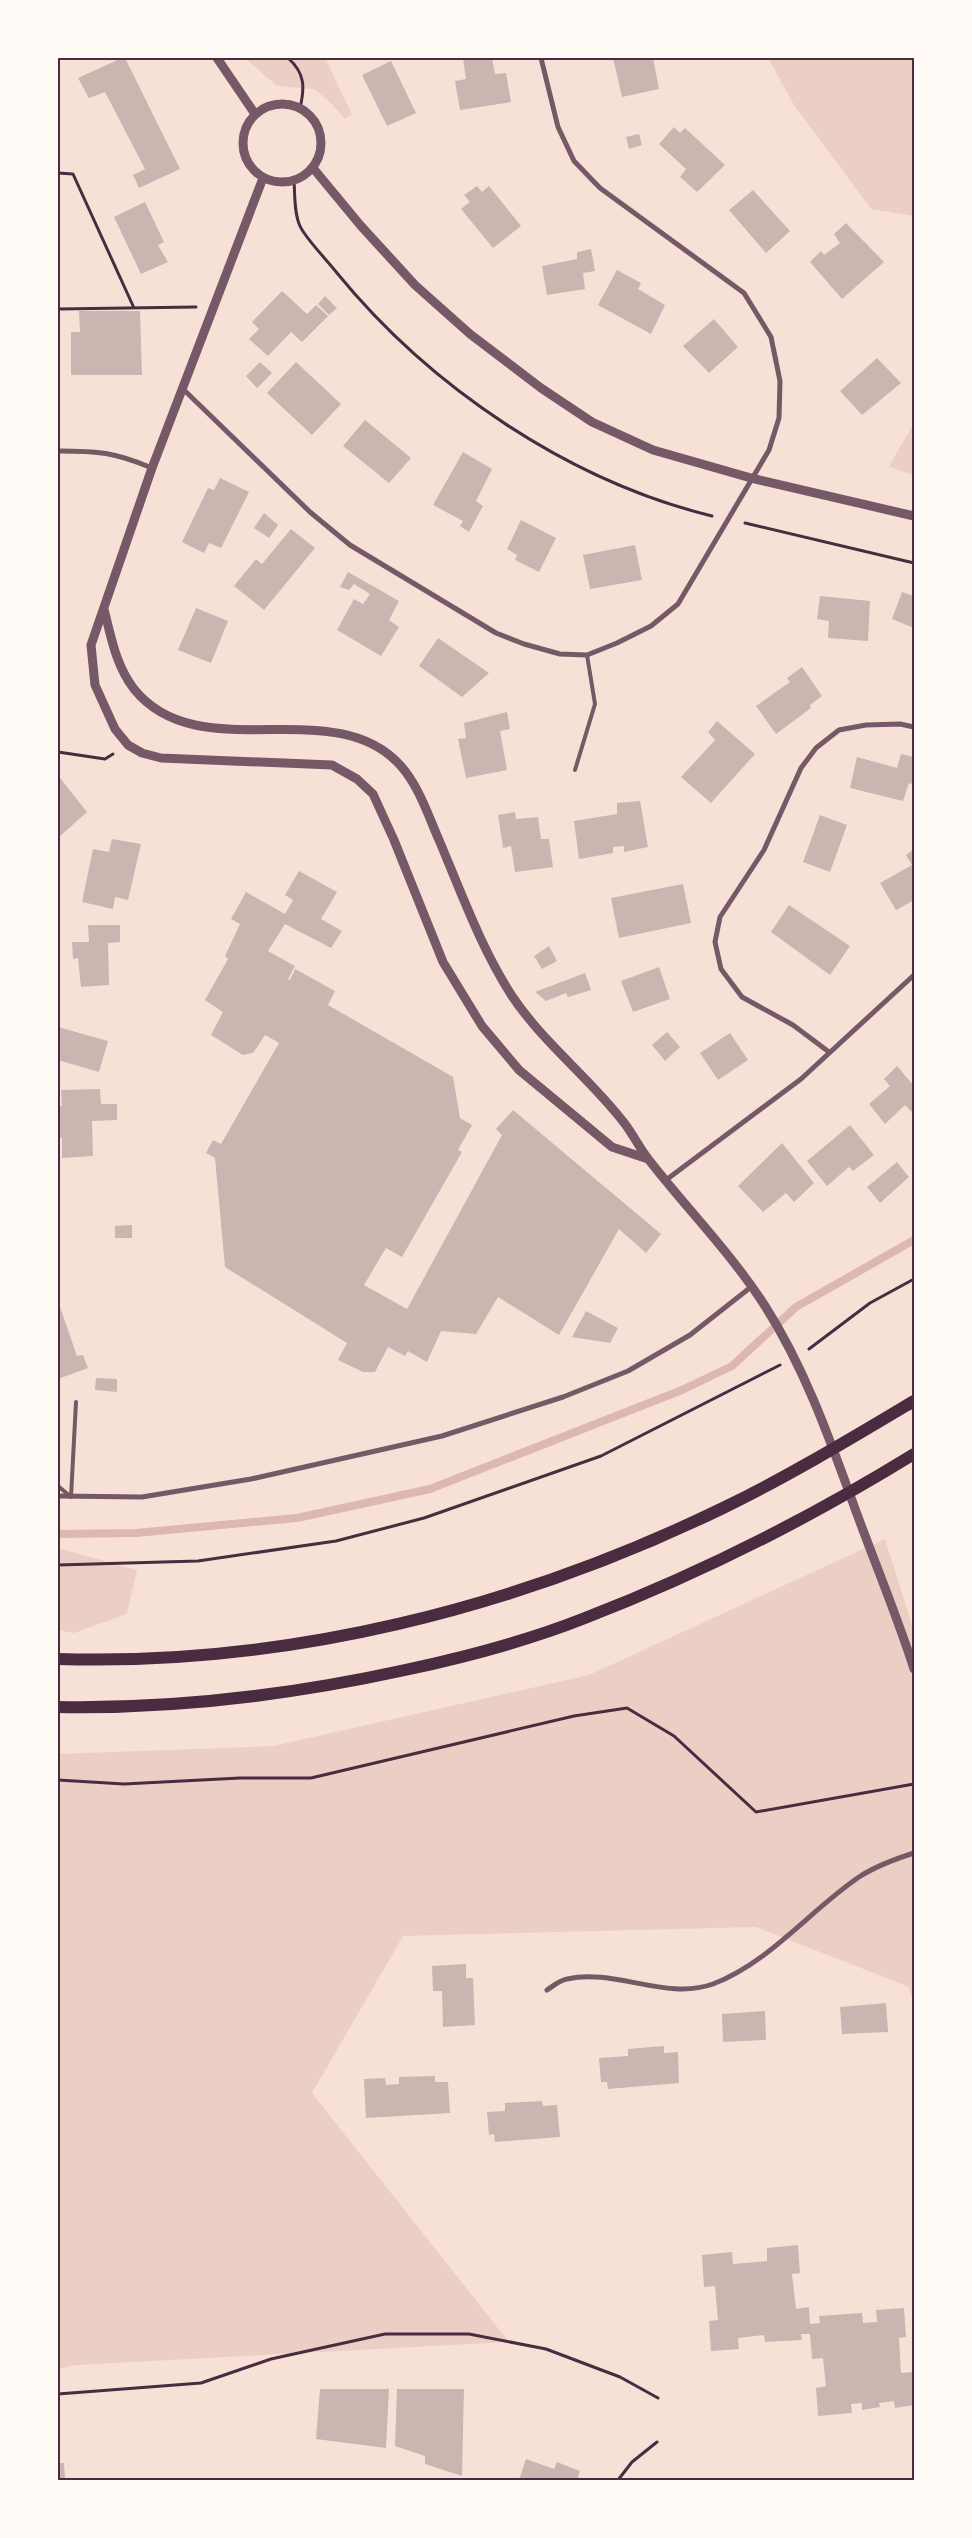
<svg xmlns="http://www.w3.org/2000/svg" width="972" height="2538" viewBox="0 0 972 2538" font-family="'DejaVu Sans',sans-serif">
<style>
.green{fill:#ebcfc5}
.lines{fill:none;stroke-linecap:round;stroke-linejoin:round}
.stream{stroke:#dcb8b0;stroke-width:8}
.building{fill:#ccb4b1}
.path{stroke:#4a2c40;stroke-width:3}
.service{stroke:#755966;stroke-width:4}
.minor{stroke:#755966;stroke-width:5}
.tertiary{stroke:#755966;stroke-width:9}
.primary{stroke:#4a2c40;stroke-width:12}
.neatline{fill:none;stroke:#4a2c40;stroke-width:2}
</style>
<rect width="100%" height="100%" fill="#f7e1d7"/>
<path class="green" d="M 245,58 L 325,58 L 352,114 L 345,119 L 331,103 L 314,89 L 277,86 Z
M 768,58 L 914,58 L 914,216 L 871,209 L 794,105 Z
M 914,423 L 914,476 L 889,466 Z
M 885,1539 L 914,1631 L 914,2005 L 909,1987 L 756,1927 L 403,1936 L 312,2093 L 509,2342 L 77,2365 L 58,2369 L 58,1754 L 273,1746 L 589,1675 Z
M 58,1548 L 137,1570 L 127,1614 L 74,1633 L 58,1630 Z"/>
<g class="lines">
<path class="stream" d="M 58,1534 L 136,1533 L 297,1518 L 430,1489 L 682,1390 L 732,1366 L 796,1307 L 914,1240"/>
</g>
<path class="building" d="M 122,58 L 125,58 L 180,169 L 139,188 L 133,175 L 145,169 L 105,92 L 89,98 L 78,78 Z
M 463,58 L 492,58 L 495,74 L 506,73 L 511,102 L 460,110 L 455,81 L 466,79 Z
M 613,58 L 653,58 L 659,89 L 622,97 Z
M 391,61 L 416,113 L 387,126 L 362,75 Z
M 674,127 L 680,133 L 685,128 L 725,165 L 697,192 L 680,177 L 686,169 L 659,144 Z
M 639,134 L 642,145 L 629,149 L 626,137 Z
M 477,186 L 482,192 L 489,186 L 521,226 L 493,248 L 461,209 L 470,202 L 464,195 Z
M 753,190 L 790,231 L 766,253 L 729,210 Z
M 145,202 L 164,242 L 158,245 L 168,262 L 141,274 L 114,217 Z
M 846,223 L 884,262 L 842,299 L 810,262 L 821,251 L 824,255 L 840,243 L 834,234 Z
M 591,249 L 595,271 L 583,273 L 585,289 L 547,295 L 542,266 L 577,259 L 577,252 Z
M 617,270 L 641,283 L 638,289 L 665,305 L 651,334 L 598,305 Z
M 282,291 L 307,314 L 316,305 L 328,316 L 302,342 L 291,332 L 268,356 L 249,339 L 259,329 L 252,322 Z
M 325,296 L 337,308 L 329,315 L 318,304 Z
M 79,311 L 140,311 L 142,375 L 71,375 L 71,332 L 80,332 Z
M 714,319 L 738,347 L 709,373 L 683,346 Z
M 877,358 L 901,383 L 862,415 L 840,391 Z
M 260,362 L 272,373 L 257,388 L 246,376 Z
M 296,362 L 341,404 L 312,435 L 267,393 Z
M 365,420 L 411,458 L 389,483 L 343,446 Z
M 463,452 L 492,469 L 476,501 L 483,506 L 469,532 L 460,526 L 463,521 L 433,505 Z
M 220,478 L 249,492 L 221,548 L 209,543 L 204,553 L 182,542 L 208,488 L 214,490 Z
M 264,513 L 278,525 L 269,538 L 254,528 Z
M 521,520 L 556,538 L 539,572 L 515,560 L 517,555 L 507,549 Z
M 291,529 L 315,548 L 264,610 L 234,586 L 256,559 L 262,564 Z
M 635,545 L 642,580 L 590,589 L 583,555 Z
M 348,572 L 399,601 L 389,620 L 399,627 L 381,656 L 337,630 L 354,599 L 363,604 L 370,594 L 354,584 L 349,590 L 340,587 Z
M 902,592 L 914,596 L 914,628 L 892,619 Z
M 820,596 L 870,601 L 868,641 L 828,638 L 829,621 L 817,619 Z
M 196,608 L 228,621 L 211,663 L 178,650 Z
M 438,638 L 489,673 L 462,697 L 419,666 Z
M 802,667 L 822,696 L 810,705 L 811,708 L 776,734 L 756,706 L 790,682 L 787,678 Z
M 507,712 L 510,729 L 500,731 L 507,770 L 466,778 L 458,739 L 466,738 L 464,723 Z
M 717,721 L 755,754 L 711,803 L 681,777 L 715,740 L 708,732 Z
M 901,754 L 914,757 L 914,785 L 909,783 L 903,801 L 850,788 L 857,757 L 897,768 Z
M 60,778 L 87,812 L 58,838 L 58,780 Z
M 640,801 L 648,847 L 624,852 L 624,846 L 613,847 L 613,853 L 579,859 L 574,821 L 617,814 L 617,803 Z
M 515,812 L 516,819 L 538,817 L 541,839 L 549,839 L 553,867 L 515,872 L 511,846 L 503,848 L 498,815 Z
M 820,815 L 847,825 L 830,872 L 803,862 Z
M 112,839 L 141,844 L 128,900 L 115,897 L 113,909 L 82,902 L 93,849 L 109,852 Z
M 914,849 L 914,900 L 896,910 L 880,883 L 912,865 L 906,855 Z
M 299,871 L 337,892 L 321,919 L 342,931 L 331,948 L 285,924 L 268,951 L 295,966 L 288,979 L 290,980 L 295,969 L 335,991 L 328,1005 L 453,1077 L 460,1118 L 472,1125 L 458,1150 L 462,1152 L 402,1257 L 386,1248 L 364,1285 L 407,1309 L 502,1135 L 496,1129 L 513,1110 L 661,1234 L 646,1253 L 619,1229 L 559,1335 L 498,1297 L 476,1334 L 441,1331 L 427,1362 L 408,1351 L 405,1356 L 388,1347 L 375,1372 L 363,1372 L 338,1360 L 347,1343 L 225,1267 L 215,1158 L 206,1153 L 213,1140 L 221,1144 L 279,1043 L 265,1035 L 253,1053 L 243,1055 L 211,1035 L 223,1012 L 205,1000 L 228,959 L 225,956 L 240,924 L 231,919 L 246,892 L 285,914 L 293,900 L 285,895 Z
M 683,884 L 691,923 L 619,938 L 611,898 Z
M 789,905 L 850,946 L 830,975 L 771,932 Z
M 88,925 L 120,925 L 120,942 L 108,943 L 109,985 L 81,987 L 78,958 L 73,959 L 72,942 L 89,942 Z
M 549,946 L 557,961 L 542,969 L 534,956 Z
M 659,967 L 670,999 L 633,1012 L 621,981 Z
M 585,973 L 591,990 L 568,997 L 566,993 L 546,1001 L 535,992 Z
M 58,1027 L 108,1041 L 99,1072 L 58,1060 Z
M 667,1032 L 680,1047 L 665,1061 L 652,1045 Z
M 730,1033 L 748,1060 L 718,1080 L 700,1053 Z
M 897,1066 L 914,1086 L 914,1109 L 912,1112 L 905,1105 L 885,1124 L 869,1104 L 890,1086 L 884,1079 Z
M 100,1089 L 101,1104 L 117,1104 L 117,1120 L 92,1121 L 93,1156 L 62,1158 L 62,1138 L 58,1138 L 58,1106 L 62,1106 L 61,1090 Z
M 850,1125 L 874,1155 L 853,1171 L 849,1167 L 827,1186 L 807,1161 Z
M 782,1143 L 814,1183 L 794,1202 L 786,1193 L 763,1212 L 738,1186 Z
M 897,1162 L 909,1177 L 880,1203 L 867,1187 Z
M 132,1225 L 132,1238 L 115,1238 L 115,1226 Z
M 60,1307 L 77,1356 L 83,1355 L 88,1368 L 58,1379 L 58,1308 Z
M 586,1311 L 618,1328 L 610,1343 L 572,1337 Z
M 96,1378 L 117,1379 L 117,1392 L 95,1390 Z
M 466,1964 L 466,1978 L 473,1978 L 475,2025 L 443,2027 L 442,1991 L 433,1991 L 432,1966 Z
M 886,2003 L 888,2032 L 842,2034 L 840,2007 Z
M 765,2011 L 766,2040 L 723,2042 L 722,2014 Z
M 664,2046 L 664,2053 L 678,2052 L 679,2083 L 608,2089 L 607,2082 L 601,2082 L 599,2058 L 628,2056 L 628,2049 Z
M 435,2076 L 435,2082 L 448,2082 L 450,2113 L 366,2118 L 364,2079 L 385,2078 L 386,2085 L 399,2084 L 399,2077 Z
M 542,2101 L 543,2106 L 557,2105 L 560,2137 L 495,2142 L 494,2134 L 489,2135 L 487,2112 L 505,2111 L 505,2103 Z
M 798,2245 L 800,2273 L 792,2274 L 796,2309 L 809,2307 L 810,2324 L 820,2323 L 819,2316 L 862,2313 L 863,2323 L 877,2322 L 876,2310 L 904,2308 L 906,2337 L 899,2338 L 901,2373 L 914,2372 L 914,2405 L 895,2408 L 894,2401 L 879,2403 L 880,2407 L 862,2410 L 862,2403 L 851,2404 L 852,2413 L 818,2416 L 816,2388 L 826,2386 L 823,2358 L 812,2359 L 810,2334 L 801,2334 L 802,2340 L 765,2342 L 764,2335 L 738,2338 L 739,2349 L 711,2351 L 709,2321 L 718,2320 L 715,2286 L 704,2287 L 702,2255 L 732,2252 L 733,2264 L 767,2261 L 767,2248 Z
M 320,2389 L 389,2389 L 386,2448 L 316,2439 Z
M 397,2389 L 464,2389 L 462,2476 L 425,2464 L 425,2456 L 395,2446 Z
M 526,2459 L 554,2469 L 557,2462 L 580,2471 L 577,2480 L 519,2480 Z
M 58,2463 L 64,2463 L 65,2480 L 58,2480 Z"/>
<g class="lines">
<path class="path" d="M 288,58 C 305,73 305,87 300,108
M 58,173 L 73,174 L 134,308
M 294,181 C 295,195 294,213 300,226 C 305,238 328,261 337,273 C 430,387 569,481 712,516
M 58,309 L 196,307
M 745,523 L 914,563
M 58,752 L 105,759 L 113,754
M 809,1349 L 870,1303 L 914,1279
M 58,1565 L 198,1561 L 336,1541 L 424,1518 L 601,1456 L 780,1365
M 58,1780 L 124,1784 L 240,1778 L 311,1778 L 574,1716 L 627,1708 L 674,1736 L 756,1812 L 914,1784
M 58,2394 L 201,2383 L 271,2359 L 385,2334 L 469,2334 L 546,2349 L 620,2377 L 658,2398
M 618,2480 L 632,2462 L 657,2442"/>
<path class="service" d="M 575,770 L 595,704 L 587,655
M 58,1486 L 71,1497
M 71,1497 L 76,1402"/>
<path class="minor" d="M 183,389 L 310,512 L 350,545 L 496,633 L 524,644 L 560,654 L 587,655 L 617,643 L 651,626 L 678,604 L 769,450 L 779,418 L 780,381 L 771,337 L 744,293 L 600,188 L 574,161 L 558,127 L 541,58
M 58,451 C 98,451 114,452 152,468
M 829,1052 L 793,1025 L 742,997 L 721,969 L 715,942 L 720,917 L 764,850 L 801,768 L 816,748 L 839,730 L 866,725 L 900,724 L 914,727
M 666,1180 L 801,1079 L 914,975
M 58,1496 L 142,1497 L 251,1479 L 442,1436 L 563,1397 L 628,1371 L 690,1335 L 751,1287
M 547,1990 C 553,1986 560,1980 567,1979 C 615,1968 666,2001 713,1984 C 770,1962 809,1911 859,1877 C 876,1866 895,1859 914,1853"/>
<path class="tertiary" d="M 217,58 L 255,114
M243 143a39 39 0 1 1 78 0a39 39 0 1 1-78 0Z
M 313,168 L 361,226 L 415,285 L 470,334 L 541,388 L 592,422 L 653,450 L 751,478 L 914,516
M 263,178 L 152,468 L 91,645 L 95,685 L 115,729 L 128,745 L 142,753 L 161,758 L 332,765 L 357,779 L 373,794 L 394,840 L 443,962 L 482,1026 L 519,1070 L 612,1147 L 648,1159
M 104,609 C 111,637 116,666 134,689 C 199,770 333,691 400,765 C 419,786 428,815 439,840 C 461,892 481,948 512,996 C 544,1044 591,1079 625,1124 C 634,1136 640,1149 649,1160 C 687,1209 731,1253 765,1306 C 806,1370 831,1443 857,1514 C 876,1566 897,1616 914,1669"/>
<path class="primary" d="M 58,1659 C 288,1666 517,1608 723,1508 C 789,1476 852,1438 914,1401
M 58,1707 C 175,1709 291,1695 405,1670 C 466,1657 527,1641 585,1618 C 699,1574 810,1518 914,1454"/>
</g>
<rect width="972" height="2538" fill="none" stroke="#fffaf5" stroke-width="118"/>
<rect x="59" y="59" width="854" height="2420" class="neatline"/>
</svg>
